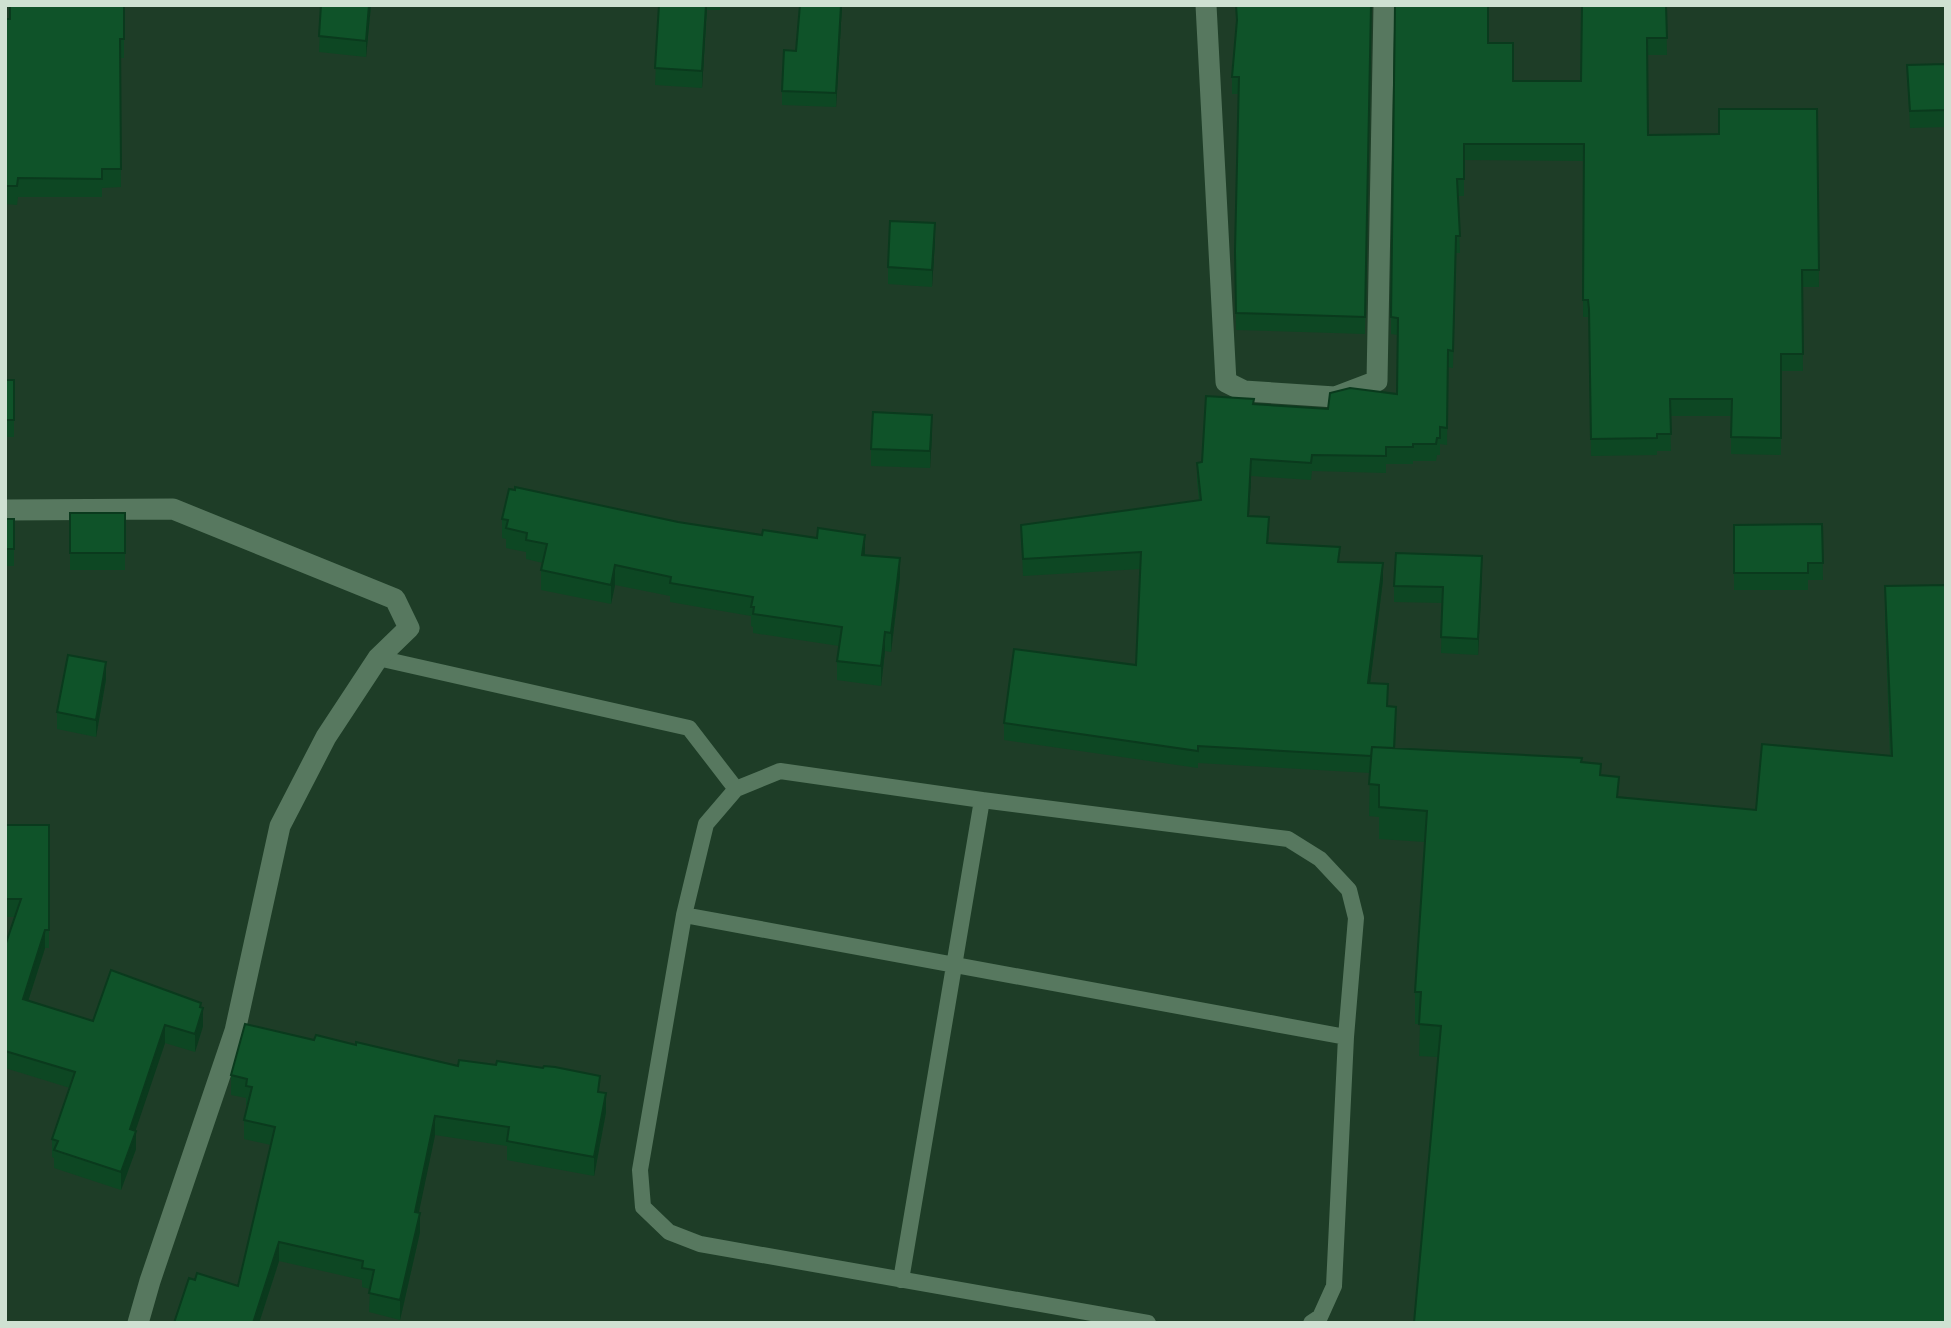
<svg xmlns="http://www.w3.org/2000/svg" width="1951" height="1328" viewBox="0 0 1951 1328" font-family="Signika,sans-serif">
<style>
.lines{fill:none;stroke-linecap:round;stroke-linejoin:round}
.lane{stroke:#57785f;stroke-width:16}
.street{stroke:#57785f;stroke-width:21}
.wall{fill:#0d4723}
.shaded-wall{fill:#0a3a1d}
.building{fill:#0f5329;stroke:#0a3a1d;stroke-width:2}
</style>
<rect width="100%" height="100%" fill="#1e3d27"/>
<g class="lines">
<path class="lane" d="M 378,658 L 689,728 L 736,789
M 684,915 L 1346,1037
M 901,1280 L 982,800
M 1148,1323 L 700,1244 L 669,1232 L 643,1207 L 640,1170 L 684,915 L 706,824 L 736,789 L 780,771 L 982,800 L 1288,839 L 1320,859 L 1349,890 L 1356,918 L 1346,1037 L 1334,1286 L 1320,1317 L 1311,1323"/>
<path class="street" d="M 1206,5 L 1226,382 L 1244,391 L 1335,397 L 1377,381 L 1384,5
M 5,510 L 173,509 L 395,599 L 409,628 L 378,658 L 326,737 L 280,826 L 235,1031 L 150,1281 L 138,1323"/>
</g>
<path class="wall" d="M 124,5 L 124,58 L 120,58 L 121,187 L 102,188 L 102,197 L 18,197 L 17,205 L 5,204 L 5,19 Z
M 321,5 L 371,5 L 366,57 L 319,52 Z
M 659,5 L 720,5 L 720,10 L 707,10 L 702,88 L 655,85 Z
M 842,5 L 836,107 L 782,105 L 782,91 L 796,51 Z
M 1371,5 L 1365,334 L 1236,330 L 1235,268 L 1239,94 L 1232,94 L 1232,77 L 1236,24 Z
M 1666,5 L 1667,55 L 1648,55 L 1648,135 L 1719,134 L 1817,109 L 1819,287 L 1802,287 L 1803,371 L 1781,371 L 1781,455 L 1731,454 L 1731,416 L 1670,416 L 1671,451 L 1657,451 L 1657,455 L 1591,456 L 1589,326 L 1588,317 L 1583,317 L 1584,161 L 1464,160 L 1464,196 L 1458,196 L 1460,253 L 1456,253 L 1453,368 L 1448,367 L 1447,445 L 1440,444 L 1440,455 L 1437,455 L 1436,461 L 1413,461 L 1413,464 L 1386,464 L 1386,473 L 1312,471 L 1311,480 L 1251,476 L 1248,516 L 1269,534 L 1268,543 L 1340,562 L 1383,580 L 1370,683 L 1388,707 L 1396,724 L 1395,748 L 1582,762 L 1601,775 L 1619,798 L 1756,810 L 1890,756 L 1885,618 L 1885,586 L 1946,1323 L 1438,1057 L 1419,1056 L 1420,1024 L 1415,1024 L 1415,992 L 1425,842 L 1379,839 L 1379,817 L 1369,816 L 1370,773 L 1198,763 L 1198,768 L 1004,740 L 1004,723 L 1136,665 L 1141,569 L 1023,576 L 1021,525 L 1199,500 L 1197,480 L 1197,463 L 1202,462 L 1254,404 L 1328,409 L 1397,394 L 1398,335 L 1391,334 L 1391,317 L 1488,43 L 1513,81 L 1581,81 Z
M 1946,64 L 1946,127 L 1910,128 L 1907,65 Z
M 935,240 L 932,287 L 888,284 L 888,267 Z
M 5,380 L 14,380 L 14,437 L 5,437 Z
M 932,432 L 930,468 L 871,466 L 871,449 Z
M 70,513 L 125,513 L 125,570 L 70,570 Z
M 5,519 L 14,519 L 14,566 L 5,566 Z
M 502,519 L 678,522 L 865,555 L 900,577 L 891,652 L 885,651 L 881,686 L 837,680 L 837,661 L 839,646 L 753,633 L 753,627 L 751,626 L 751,616 L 670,602 L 670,596 L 615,585 L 611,604 L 541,590 L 541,570 L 543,563 L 526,559 L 526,552 L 506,548 L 506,539 L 502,538 Z
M 1822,524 L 1823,580 L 1808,580 L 1808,590 L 1734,590 L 1734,525 Z
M 1482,572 L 1478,655 L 1441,653 L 1442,603 L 1394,602 L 1394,586 Z
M 106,679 L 96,737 L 57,729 L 57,712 Z
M 5,825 L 49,825 L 49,948 L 45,948 L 28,1001 L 93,1021 L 201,1008 L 203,1026 L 195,1052 L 165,1043 L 135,1130 L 136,1149 L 121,1190 L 54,1168 L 54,1158 L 52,1157 L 52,1139 L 70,1088 L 5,1068 L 5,946 L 15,917 L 5,917 Z
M 314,1040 L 356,1045 L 458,1066 L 600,1092 L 606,1112 L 594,1176 L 507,1160 L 507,1146 L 435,1135 L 418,1213 L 420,1232 L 400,1320 L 369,1312 L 370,1289 L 362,1287 L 362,1280 L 279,1261 L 259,1323 L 195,1280 L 238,1286 L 271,1145 L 244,1139 L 244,1120 L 248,1106 L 246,1105 L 246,1098 L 231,1095 L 231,1075 Z"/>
<path class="shaded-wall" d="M 369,5 L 371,5 L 366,57 L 366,41 Z
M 706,5 L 707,5 L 702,88 L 702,71 Z
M 841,5 L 842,5 L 836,107 L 836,93 Z
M 935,223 L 935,240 L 932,287 L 932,270 Z
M 932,415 L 932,432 L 930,468 L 930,451 Z
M 1251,459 L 1251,476 L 1248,533 L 1248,516 Z
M 865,535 L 865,555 L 862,574 L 862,555 Z
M 1482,556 L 1482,572 L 1478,655 L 1478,639 Z
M 900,558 L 900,577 L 891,652 L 891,633 Z
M 1383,563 L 1383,580 L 1368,700 L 1368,683 Z
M 615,565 L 615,585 L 611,604 L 611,585 Z
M 885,632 L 885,651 L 881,686 L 881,666 Z
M 106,662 L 106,679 L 96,737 L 96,720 Z
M 45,930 L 45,948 L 23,1017 L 23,999 Z
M 201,1003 L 201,1015 L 203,1008 L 203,1026 L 195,1052 L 195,1034 Z
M 165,1025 L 165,1043 L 130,1147 L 130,1129 Z
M 606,1093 L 606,1112 L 594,1176 L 594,1157 Z
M 435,1116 L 435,1135 L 415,1231 L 415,1212 Z
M 136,1131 L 136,1149 L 121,1190 L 121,1172 Z
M 420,1213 L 420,1232 L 400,1320 L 400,1300 Z
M 279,1242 L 279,1261 L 259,1323 L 253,1323 Z"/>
<path class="building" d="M 10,5 L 124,5 L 124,39 L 120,39 L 121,169 L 102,169 L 102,179 L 18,178 L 17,186 L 5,186 L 5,19 L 10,19 Z
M 321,5 L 369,5 L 366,41 L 319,36 Z
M 659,5 L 706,5 L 702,71 L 655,68 Z
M 800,5 L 841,5 L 836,93 L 782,91 L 784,50 L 796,51 Z
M 1236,5 L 1371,5 L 1365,317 L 1236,313 L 1235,251 L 1239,77 L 1232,77 L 1237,20 Z
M 1395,5 L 1488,5 L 1488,43 L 1513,43 L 1513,81 L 1581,81 L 1582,6 L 1666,5 L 1667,38 L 1647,38 L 1648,135 L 1719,134 L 1719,109 L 1817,109 L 1819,270 L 1802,270 L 1803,354 L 1781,354 L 1781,438 L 1731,437 L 1732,399 L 1670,399 L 1671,434 L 1657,434 L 1657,438 L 1591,439 L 1589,309 L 1588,300 L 1583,300 L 1584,144 L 1464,144 L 1464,179 L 1457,179 L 1460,236 L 1456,236 L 1453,351 L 1448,350 L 1447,428 L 1440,427 L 1440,438 L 1437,438 L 1436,444 L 1413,444 L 1413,447 L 1386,447 L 1386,456 L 1312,455 L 1311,463 L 1251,459 L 1248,516 L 1269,517 L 1267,543 L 1340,547 L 1338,562 L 1383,563 L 1368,683 L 1388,684 L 1387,706 L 1396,707 L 1394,748 L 1372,747 L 1371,756 L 1198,746 L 1198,751 L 1004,723 L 1014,649 L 1136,665 L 1141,552 L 1023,559 L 1021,525 L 1201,500 L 1197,463 L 1202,462 L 1206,396 L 1254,399 L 1253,404 L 1328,409 L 1330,393 L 1350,388 L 1397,394 L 1398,318 L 1391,317 Z
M 1946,64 L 1946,110 L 1910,111 L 1907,65 Z
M 890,221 L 935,223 L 932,270 L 888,267 Z
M 5,380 L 14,380 L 14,420 L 5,420 Z
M 873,412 L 932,415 L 930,451 L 871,449 Z
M 515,487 L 678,522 L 762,535 L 763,530 L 817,538 L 818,528 L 865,535 L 862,555 L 900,558 L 891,633 L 885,632 L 881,666 L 837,661 L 842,627 L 753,614 L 754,607 L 751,607 L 753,597 L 670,583 L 671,577 L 615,565 L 611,585 L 541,570 L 547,544 L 526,540 L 527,533 L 506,528 L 508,520 L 502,519 L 509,489 L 515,490 Z
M 70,513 L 125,513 L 125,553 L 70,553 Z
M 5,519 L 14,519 L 14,549 L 5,549 Z
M 1822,524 L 1823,563 L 1808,563 L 1808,573 L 1734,573 L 1734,525 Z
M 1396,553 L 1482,556 L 1478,639 L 1441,637 L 1443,587 L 1394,586 Z
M 1946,585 L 1946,1323 L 1414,1323 L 1441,1026 L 1419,1024 L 1421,992 L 1415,992 L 1427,811 L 1379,807 L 1379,785 L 1369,784 L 1372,747 L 1582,758 L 1581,762 L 1601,764 L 1600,775 L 1619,777 L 1617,797 L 1756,810 L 1762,744 L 1892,756 L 1885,586 Z
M 68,655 L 106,662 L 96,720 L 57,712 Z
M 5,825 L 49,825 L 49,930 L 45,930 L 23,999 L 93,1021 L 111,970 L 201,1003 L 200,1007 L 203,1008 L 195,1034 L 165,1025 L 130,1129 L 136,1131 L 121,1172 L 54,1150 L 58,1141 L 52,1139 L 75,1072 L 5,1051 L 5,946 L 21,899 L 5,899 Z
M 245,1024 L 314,1040 L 316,1035 L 356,1045 L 356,1042 L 458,1066 L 459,1060 L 496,1065 L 497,1061 L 543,1068 L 544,1066 L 555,1067 L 600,1076 L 598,1092 L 606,1093 L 594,1157 L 507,1141 L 509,1127 L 435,1116 L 415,1212 L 420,1213 L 400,1300 L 369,1293 L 374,1270 L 362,1268 L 363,1261 L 279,1242 L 253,1323 L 174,1323 L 189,1278 L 195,1280 L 197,1273 L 238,1286 L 275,1127 L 244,1120 L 252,1087 L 246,1086 L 247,1079 L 231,1075 Z"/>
<rect width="1951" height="1328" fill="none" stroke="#cfe1d2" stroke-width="14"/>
</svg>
